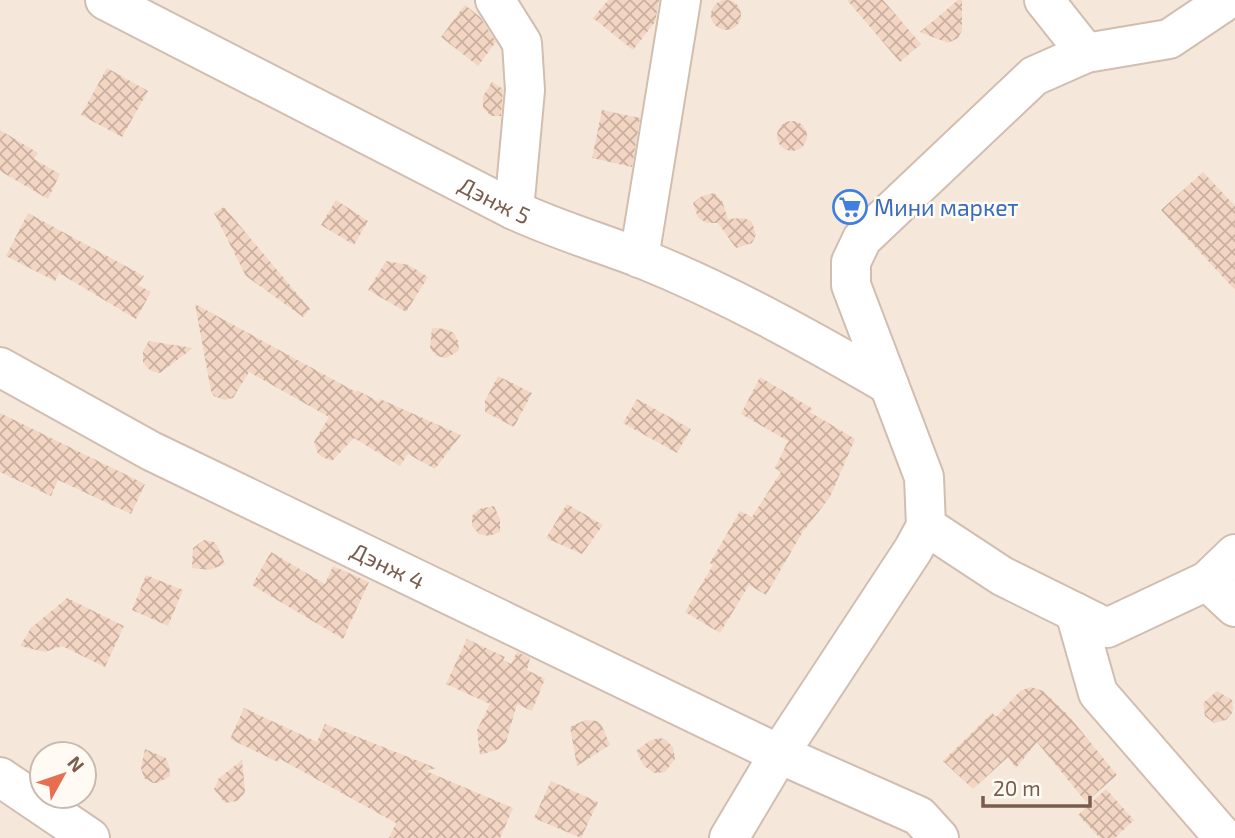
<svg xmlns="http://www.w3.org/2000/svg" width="1235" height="838" viewBox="0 0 1235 838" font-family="'Exo 2',sans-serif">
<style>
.residential{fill:#f5e8da;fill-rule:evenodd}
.building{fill:url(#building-cross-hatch)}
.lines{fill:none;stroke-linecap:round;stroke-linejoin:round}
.minor-casing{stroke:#d1beb0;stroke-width:42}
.minor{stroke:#fff;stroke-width:38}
.labels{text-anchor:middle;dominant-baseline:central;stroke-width:5;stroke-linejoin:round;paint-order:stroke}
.street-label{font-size:23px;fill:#7a5c4d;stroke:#fffaf3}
.shop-label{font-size:23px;fill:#366cbe;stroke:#fffaf3;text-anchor:start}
</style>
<defs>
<pattern id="building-cross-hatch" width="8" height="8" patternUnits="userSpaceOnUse" patternTransform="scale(1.75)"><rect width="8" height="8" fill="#f3d5c3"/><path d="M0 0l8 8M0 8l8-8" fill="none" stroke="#cab0a1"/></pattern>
</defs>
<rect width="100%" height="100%" fill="#fdf6ec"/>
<path class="residential" d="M 0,0 L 1235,0 L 1235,838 L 0,838 ZM 42,754 L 84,754 L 84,796 L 42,796 Z"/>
<path class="building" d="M 608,0 L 659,0 L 655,22 L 633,50 L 593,18 Z
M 847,0 L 883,0 L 921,44 L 900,62 Z
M 958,0 L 962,0 L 962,30 L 958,38 L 948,43 L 920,32 Z
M711 15a15 15 0 1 1 30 0a15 15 0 1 1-30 0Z
M 465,5 L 480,17 L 496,42 L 478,66 L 441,37 Z
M 107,68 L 148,91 L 122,137 L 81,115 Z
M 492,82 L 503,89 L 501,116 L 491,116 L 483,108 L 483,96 Z
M 602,110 L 640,118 L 632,167 L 592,158 Z
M777 136a15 15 0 1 1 30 0a15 15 0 1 1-30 0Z
M 0,130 L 38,153 L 34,159 L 60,174 L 48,199 L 0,171 Z
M 1203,172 L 1235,206 L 1235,290 L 1161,210 Z
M 714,193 L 722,201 L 728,219 L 744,218 L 752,222 L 756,235 L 752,243 L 736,248 L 718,223 L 707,223 L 698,218 L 693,203 L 702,196 Z
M 336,200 L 368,221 L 354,245 L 321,225 Z
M 224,207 L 310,309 L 303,317 L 246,276 L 214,213 Z
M 28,213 L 144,276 L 138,285 L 151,292 L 136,319 L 59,273 L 55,281 L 6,256 Z
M 386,261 L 409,265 L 428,277 L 406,312 L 368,290 Z
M 195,304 L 356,392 L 357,390 L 379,402 L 380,399 L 461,435 L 435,469 L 408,454 L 400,466 L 354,438 L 332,461 L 322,457 L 318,454 L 314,442 L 329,417 L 249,372 L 233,398 L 224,400 L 214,396 L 211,391 Z
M 432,328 L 446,329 L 454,333 L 458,341 L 459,351 L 446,358 L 437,356 L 430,348 Z
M 149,341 L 193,348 L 160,373 L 151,371 L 143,363 L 143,351 Z
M 498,376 L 532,393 L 514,427 L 485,412 L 485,401 Z
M 760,377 L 813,409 L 810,412 L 855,439 L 830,497 L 802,533 L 766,595 L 749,585 L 720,633 L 685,612 L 713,565 L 710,563 L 740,511 L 752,517 L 781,472 L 775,468 L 788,441 L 741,414 Z
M 637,399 L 691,429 L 677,453 L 623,423 Z
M 0,413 L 145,484 L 131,514 L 58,480 L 51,496 L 0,472 Z
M 567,504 L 603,525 L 582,554 L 546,538 Z
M 494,506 L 500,519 L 500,532 L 489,536 L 479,534 L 472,526 L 472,516 L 479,509 Z
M 204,540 L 214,542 L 217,545 L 225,564 L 210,570 L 192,568 L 193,548 Z
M 271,552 L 325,584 L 333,566 L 369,582 L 343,639 L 252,585 Z
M 146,575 L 183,590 L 168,626 L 132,610 Z
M 67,598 L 124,626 L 105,667 L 62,646 L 45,652 L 20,646 L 31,628 Z
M 467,639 L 505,657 L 503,660 L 511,664 L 517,652 L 530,658 L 527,670 L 545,679 L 532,711 L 517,704 L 506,742 L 499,749 L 480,755 L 477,730 L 490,704 L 446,684 Z
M 1031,687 L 1043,691 L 1068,715 L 1117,775 L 1086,802 L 1037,742 L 1016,768 L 1008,757 L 973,789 L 943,761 L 992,713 L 996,717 L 1020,691 Z
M 1217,691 L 1232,700 L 1233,708 L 1232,713 L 1226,720 L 1214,723 L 1205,716 L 1203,703 Z
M 244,708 L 317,742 L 325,724 L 436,768 L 426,771 L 513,808 L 500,838 L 389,838 L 396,823 L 280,759 L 278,762 L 230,739 Z
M 585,720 L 597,721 L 601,724 L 610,745 L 577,766 L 570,727 Z
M 659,738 L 665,739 L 673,747 L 675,759 L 665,772 L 654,773 L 644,766 L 636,751 L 649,741 Z
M 145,749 L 166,758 L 169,766 L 170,776 L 158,783 L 153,783 L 144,778 L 141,768 Z
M 242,760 L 245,790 L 244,794 L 237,801 L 225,803 L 214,789 L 219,778 Z
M 551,781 L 598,802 L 581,838 L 534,818 Z
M 1106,789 L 1134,820 L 1115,838 L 1100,838 L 1078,815 Z"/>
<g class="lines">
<g class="minor-casing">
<g id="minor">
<path id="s1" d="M 105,0 L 514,210 C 555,229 598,242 640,258 C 727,293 808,338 889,385"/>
<path d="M 495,0 L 522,43 L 525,90 L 514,210"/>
<path d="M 1044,0 L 1086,53"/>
<path d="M 639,258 L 681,0"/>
<path id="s2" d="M 0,367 L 151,451 L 779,754 L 919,816 L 939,838"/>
<path d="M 926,526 L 1002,576 L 1107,628 L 1207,581 L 1235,554"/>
<path d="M 1207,581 L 1235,607"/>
<path d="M 1075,612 L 1098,693 L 1224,838"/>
<path d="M 0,777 L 90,838"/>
<path d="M 729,838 L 779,754 L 913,550 L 926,526 L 924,477 L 851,285 L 851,262 L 862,239 L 1034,76 L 1086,53 L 1169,39 L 1227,0"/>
</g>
</g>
<use href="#minor" class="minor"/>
</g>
<defs>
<g id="supermarket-ring" transform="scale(1.75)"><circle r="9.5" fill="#fffaf3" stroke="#3f7fe0" stroke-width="1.5"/><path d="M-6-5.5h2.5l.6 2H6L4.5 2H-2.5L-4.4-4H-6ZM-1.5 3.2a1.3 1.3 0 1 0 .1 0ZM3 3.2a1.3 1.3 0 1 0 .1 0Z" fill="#3f7fe0"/></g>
</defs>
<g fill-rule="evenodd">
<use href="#supermarket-ring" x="850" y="207"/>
</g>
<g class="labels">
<g class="street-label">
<text stroke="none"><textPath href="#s1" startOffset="438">Дэнж 5</textPath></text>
<text stroke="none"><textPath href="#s2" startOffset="436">Дэнж 4</textPath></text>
</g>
<g class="shop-label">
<text x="874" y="207">Мини маркет</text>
</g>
</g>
<g transform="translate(63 775) rotate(50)"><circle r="33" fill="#fffaf3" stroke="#cabbb1" stroke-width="2"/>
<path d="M0-5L12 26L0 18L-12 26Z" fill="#e76f51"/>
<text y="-10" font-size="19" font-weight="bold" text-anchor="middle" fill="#7a5c4d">N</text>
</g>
<path d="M983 796v10h107v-10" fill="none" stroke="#7a5c4d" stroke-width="3.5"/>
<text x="993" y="796" font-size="21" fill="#7a5c4d" stroke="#fffaf3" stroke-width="5" paint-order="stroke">20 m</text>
</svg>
